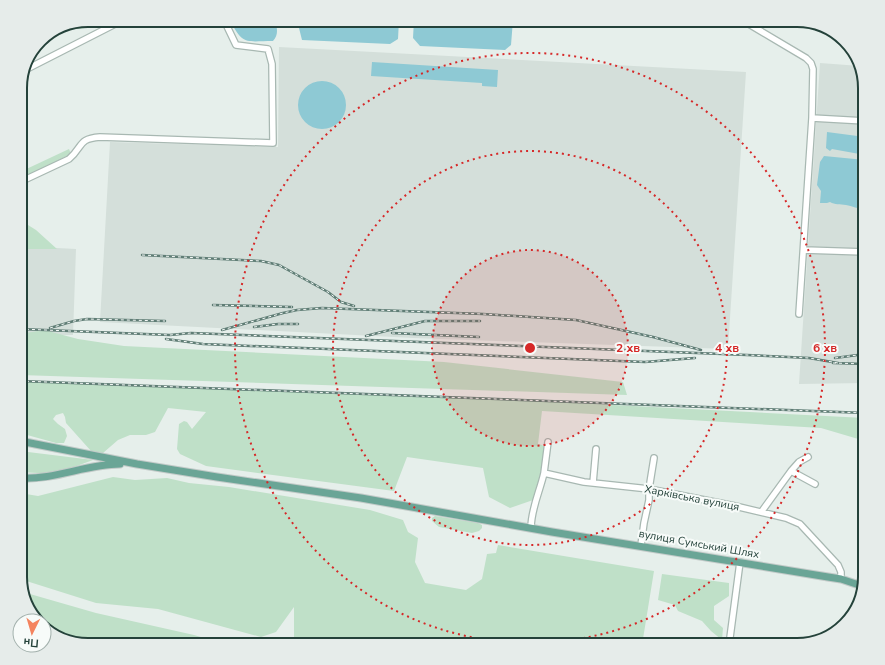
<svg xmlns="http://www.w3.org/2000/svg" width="885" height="665" viewBox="0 0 885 665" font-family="'Nunito Sans',sans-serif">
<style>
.built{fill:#d4dfda}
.green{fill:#bfe0c8}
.water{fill:#8ec9d4}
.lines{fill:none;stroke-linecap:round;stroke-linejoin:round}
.minor-casing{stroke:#a8b8b2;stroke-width:8}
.major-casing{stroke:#c2cac8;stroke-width:9}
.minor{stroke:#fff;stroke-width:5.5}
.major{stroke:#6aa596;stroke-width:7}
.rail-casing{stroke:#5f7d75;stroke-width:2.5}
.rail{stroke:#f7fbf9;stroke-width:1;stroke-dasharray:3;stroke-linecap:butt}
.ring{fill:none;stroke:#d62828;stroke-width:2;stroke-dasharray:2 4}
.labels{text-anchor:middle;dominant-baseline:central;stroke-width:4;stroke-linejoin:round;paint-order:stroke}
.street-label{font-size:11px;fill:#24423a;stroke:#f7fbf9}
.rim{fill:none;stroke:#24423a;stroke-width:2}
.centre{fill:#d62828;stroke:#f7fbf9;stroke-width:2}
.ring-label{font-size:12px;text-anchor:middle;font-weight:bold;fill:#d62828;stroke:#f7fbf9;stroke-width:4;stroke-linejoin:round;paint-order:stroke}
</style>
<rect width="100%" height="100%" fill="#e6efeb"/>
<path class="built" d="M 279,47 L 746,72 L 728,349 L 413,338 L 100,322 L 110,142 L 278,147 Z
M 820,63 L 860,66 L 865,88 L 865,383 L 799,384 Z
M 20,246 L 76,249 L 73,335 L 20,335 Z"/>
<path class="green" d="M 88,20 L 103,20 L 103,25 L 79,29 L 64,29 Z
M 69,149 L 71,154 L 20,179 L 20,172 Z
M 20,220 L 36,230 L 57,249 L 20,249 Z
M 44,330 L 78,339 L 124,346 L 444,362 L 623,382 L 627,395 L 20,375 L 20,334 Z
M 20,381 L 499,399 L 865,418 L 865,441 L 821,428 L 542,411 L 538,444 L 545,446 L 536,499 L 510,508 L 489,497 L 483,468 L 407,457 L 394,491 L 206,466 L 180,454 L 177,449 L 179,424 L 184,421 L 187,422 L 192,429 L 206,412 L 168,408 L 155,432 L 146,435 L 130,435 L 118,440 L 103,453 L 91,451 L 66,423 L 65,417 L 63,413 L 56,415 L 53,419 L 58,424 L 65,429 L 67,436 L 64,443 L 56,443 L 20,433 Z
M 20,451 L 93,460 L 55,474 L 20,472 Z
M 113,477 L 135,480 L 167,478 L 189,483 L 229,487 L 370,510 L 403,520 L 408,532 L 418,538 L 415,562 L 425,583 L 466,590 L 482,579 L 487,554 L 496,553 L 498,545 L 654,571 L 642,645 L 294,645 L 294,607 L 276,632 L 261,637 L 158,609 L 96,603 L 20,579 L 20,493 L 38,496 Z
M 435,516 L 478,523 L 482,525 L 482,528 L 479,531 L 472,533 L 439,527 L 432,521 L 432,518 Z
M 662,574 L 729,583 L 729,596 L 714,606 L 714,620 L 723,628 L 722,640 L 711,631 L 702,621 L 678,611 L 675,605 L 658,600 Z
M 23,592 L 96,613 L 194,635 L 228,645 L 88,645 L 46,631 L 44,628 L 44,621 L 38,621 L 27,607 Z"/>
<path class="water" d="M 230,20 L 275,20 C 277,28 279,34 273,41 C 246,41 243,46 230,20 Z
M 297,20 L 399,20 L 398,39 L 390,44 L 302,40 Z
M 414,20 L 513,20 L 511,45 L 505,50 L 420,46 L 413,38 Z
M 372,62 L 498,70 L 497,87 L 482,86 L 482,83 L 371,76 Z
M298 105a24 24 0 1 1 48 0a24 24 0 1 1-48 0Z
M 827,132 L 865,137 L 865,155 L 832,149 L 830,151 L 826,148 Z
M 824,156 L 865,160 L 865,209 C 858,209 852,206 846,205 C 840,204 835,205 830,202 L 827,203 L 820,203 L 821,191 L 817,185 L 820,162 Z"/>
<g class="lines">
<g class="minor-casing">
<path id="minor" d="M 742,20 L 806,58 L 811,63 L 813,69 L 812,118 L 799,314
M 23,71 L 123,20
M 812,118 L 865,121
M 20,182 L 69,159 C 84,146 77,139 100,137 L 273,143 L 272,64 L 268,49 L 236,45 L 224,20
M 804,250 L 865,252
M 548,442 L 544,473 L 584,482 L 649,489 L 735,506 L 786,518 L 800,524 L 838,565 L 841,572 L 841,579
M 808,457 L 799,462 L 791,471 L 815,484
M 593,483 L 596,449
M 762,511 L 791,471
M 531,528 C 531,509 540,491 544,473
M 641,545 L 644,523 L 649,500 L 649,489 L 654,458
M 729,645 L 740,562"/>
</g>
<g class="major-casing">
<path id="major" d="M 20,441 L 137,464 L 217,477 L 361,498 L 552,532 L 828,577 L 841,579 L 862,586
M 20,478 C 55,480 86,464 120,464"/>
</g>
<use href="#minor" class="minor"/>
<use href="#major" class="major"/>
<g class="rail-casing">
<path id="rail" d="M 142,255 L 261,261 L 279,265 L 328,292 L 341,302 L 354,306
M 213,305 L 292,307
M 254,327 L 278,324 L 298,324
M 50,328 L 74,321 L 87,319 L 165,321
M 20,329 L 170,335 L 191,333 L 747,355 L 809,358 L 838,363
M 222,330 L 283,313 L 297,310 L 322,308 L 483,314 L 576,320 L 653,337 L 701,350
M 392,333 L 479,337
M 366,336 L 425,321 L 480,321
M 166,339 L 203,344 L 645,362 L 695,358
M 835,358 L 865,354
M 833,363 L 865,364
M 20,381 L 865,413"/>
</g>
<use href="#rail" class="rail"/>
</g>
<circle cx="530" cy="348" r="98" fill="#d62828" fill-opacity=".12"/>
<g class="ring">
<circle cx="530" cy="348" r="98"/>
<circle cx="530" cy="348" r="197"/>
<circle cx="530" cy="348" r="295"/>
</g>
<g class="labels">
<g class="street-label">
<text transform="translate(692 498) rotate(11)">Харківська вулиця</text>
<text transform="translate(699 544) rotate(10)">вулиця Сумський Шлях</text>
</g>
</g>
<path d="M0 0H885V665H0ZM88 27H797A61 61 0 0 1 858 88V577A61 61 0 0 1 797 638H88A61 61 0 0 1 27 577V88A61 61 0 0 1 88 27Z" fill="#e6ecea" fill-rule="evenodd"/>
<path class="rim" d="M88 27H797A61 61 0 0 1 858 88V577A61 61 0 0 1 797 638H88A61 61 0 0 1 27 577V88A61 61 0 0 1 88 27Z"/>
<circle cx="530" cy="348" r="6" class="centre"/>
<g class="ring-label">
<text x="628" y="352">2 хв</text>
<text x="727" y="352">4 хв</text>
<text x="825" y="352">6 хв</text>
</g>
<g transform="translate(32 633) rotate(185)"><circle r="19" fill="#f7fbf9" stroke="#a3b1ad"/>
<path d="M0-3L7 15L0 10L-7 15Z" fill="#f4845f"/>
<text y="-6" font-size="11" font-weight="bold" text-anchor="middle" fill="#24423a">Пн</text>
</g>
</svg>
